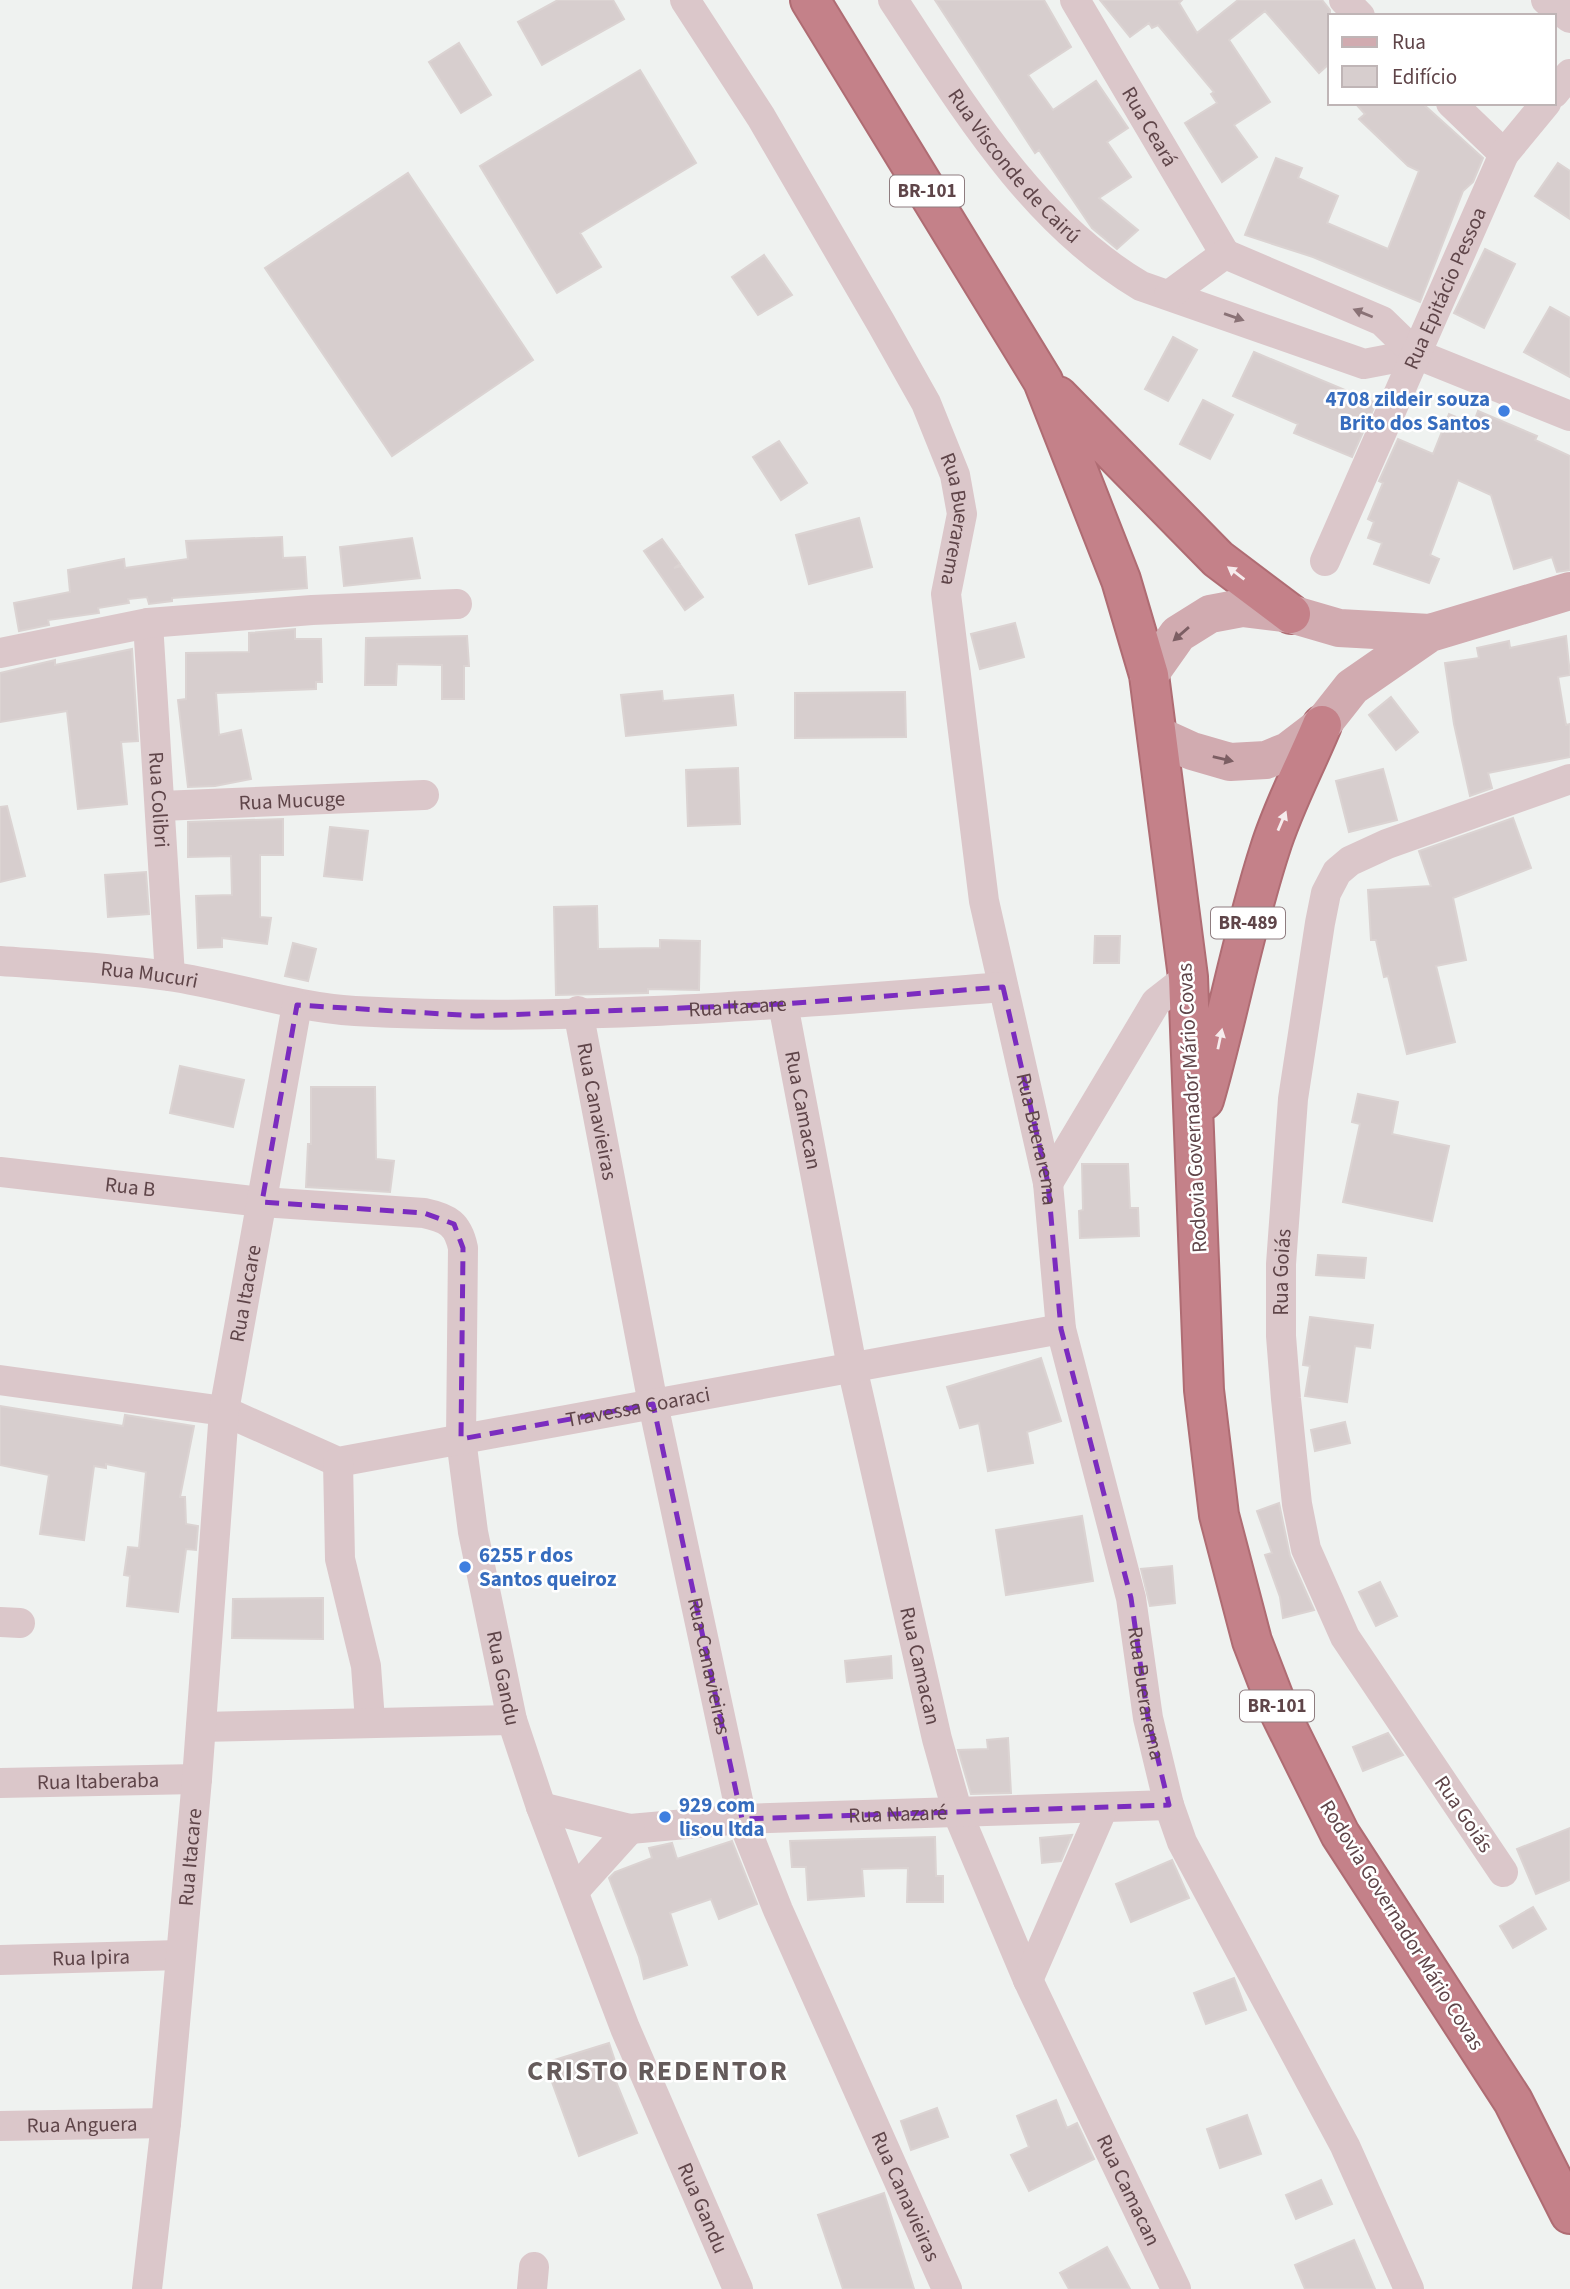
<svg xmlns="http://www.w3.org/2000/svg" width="1570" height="2289" viewBox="0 0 1570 2289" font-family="'Source Sans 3',sans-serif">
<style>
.building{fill:#d7cece;stroke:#dbd3d2;stroke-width:2}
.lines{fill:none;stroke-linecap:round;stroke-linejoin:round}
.highway-casing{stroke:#af6c73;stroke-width:42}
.street{stroke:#dbc7ca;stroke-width:30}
.primary{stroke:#d1abb0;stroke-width:38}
.highway{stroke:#c48189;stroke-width:38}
.oneway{fill:#8a7276}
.oneway2{fill:#f6eced}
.oneway3{fill:#7c5e63}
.marked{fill:none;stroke:#7b2cbf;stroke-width:5;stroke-dasharray:14 9;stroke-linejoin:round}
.shop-dot{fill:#3f7fe0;stroke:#fff;stroke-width:2.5}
.labels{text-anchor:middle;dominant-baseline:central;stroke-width:5;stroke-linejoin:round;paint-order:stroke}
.shield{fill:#fff;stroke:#8f7d80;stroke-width:2}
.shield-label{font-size:19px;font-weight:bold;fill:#5f4549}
.street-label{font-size:21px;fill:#5f4549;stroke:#fff}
.shop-label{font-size:21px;font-weight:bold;fill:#366cbe;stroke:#fff;text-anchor:start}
.district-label{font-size:28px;font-weight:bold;letter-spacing:2px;fill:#655b5b;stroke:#fff}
</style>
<rect width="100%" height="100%" fill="#eff2f0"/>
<path class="building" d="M 558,0 L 613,0 L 624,19 L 542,65 L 518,22 Z
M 935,0 L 1044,0 L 1071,47 L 1028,75 L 1053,110 L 1096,81 L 1128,128 L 1107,142 L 1131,177 L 1099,198 L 1138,230 L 1117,249 L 1092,228 L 1039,150 L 1035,153 Z
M 1100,0 L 1182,0 L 1179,3 L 1197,33 L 1238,0 L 1322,0 L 1330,10 L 1330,63 L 1319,73 L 1265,11 L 1229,40 L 1270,102 L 1234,125 L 1257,157 L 1222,182 L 1185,123 L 1217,103 L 1211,94 L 1214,92 L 1158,25 L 1152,28 L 1149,23 L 1130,37 Z
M 459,43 L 491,95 L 461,113 L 429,62 Z
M 640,70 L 696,163 L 580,233 L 601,267 L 557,293 L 480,166 Z
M 1355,103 L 1422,103 L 1483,158 L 1473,182 L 1463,191 L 1420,302 L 1313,257 L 1245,235 L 1276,158 L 1302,168 L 1298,178 L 1338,196 L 1327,223 L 1388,249 L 1419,171 L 1408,166 L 1359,119 L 1365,114 Z
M 1558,163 L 1570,171 L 1570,219 L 1535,196 Z
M 408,173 L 533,360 L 392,456 L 265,268 Z
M 1485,249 L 1515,264 L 1484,328 L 1454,313 Z
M 764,255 L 792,295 L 758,315 L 732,277 Z
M 1550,307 L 1570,318 L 1570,377 L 1524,352 Z
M 1173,337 L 1197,350 L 1168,401 L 1145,389 Z
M 1254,352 L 1376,403 L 1352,457 L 1294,433 L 1298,424 L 1233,396 Z
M 1203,400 L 1233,415 L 1210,459 L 1180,444 Z
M 1478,411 L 1537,436 L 1535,440 L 1570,456 L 1570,570 L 1557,572 L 1552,557 L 1514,569 L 1491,495 L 1458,480 L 1430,555 L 1439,559 L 1429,583 L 1374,564 L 1382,543 L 1368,538 L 1374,522 L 1368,519 L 1383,483 L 1379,481 L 1398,439 L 1433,454 L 1449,414 L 1473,424 Z
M 779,441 L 807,483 L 781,500 L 753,457 Z
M 859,518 L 872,567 L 809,584 L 796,535 Z
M 282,537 L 283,558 L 305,557 L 307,588 L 172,598 L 172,601 L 149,604 L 147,597 L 128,599 L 129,603 L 98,608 L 99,613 L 48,620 L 49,625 L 19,631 L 14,603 L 70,592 L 68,570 L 124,559 L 125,568 L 188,559 L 186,541 Z
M 412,538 L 420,578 L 344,586 L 340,547 Z
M 662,539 L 680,564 L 674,568 L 681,566 L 703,597 L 685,610 L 644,551 Z
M 1015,623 L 1024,657 L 980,669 L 971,634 Z
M 295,629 L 295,639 L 321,639 L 322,682 L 316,682 L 316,689 L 216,693 L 219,735 L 241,730 L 251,779 L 215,786 L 188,787 L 178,700 L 186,699 L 186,653 L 249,652 L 249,633 Z
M 467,636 L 469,666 L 464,666 L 464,699 L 442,699 L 442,665 L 397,664 L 396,685 L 365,685 L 366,638 Z
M 1566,636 L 1570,675 L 1558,677 L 1566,725 L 1570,724 L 1570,757 L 1488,773 L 1492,788 L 1470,796 L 1454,724 L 1445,663 L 1479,658 L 1477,648 L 1509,641 L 1510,648 Z
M 132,649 L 138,741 L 121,742 L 127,804 L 78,809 L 67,711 L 0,722 L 0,673 L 55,660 L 55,665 Z
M 662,691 L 663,701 L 733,695 L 736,725 L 626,736 L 621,695 Z
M 905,692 L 906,737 L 795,738 L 795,693 Z
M 1391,697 L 1418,732 L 1396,750 L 1369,715 Z
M 738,768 L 740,824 L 688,826 L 686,770 Z
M 1383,769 L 1397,820 L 1349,832 L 1336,781 Z
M 7,806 L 25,876 L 0,882 L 0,807 Z
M 1513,818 L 1531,868 L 1453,898 L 1466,960 L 1436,966 L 1455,1042 L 1407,1054 L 1388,976 L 1384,977 L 1376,940 L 1371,940 L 1368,890 L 1431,886 L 1419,851 Z
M 283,819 L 283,855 L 260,855 L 260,917 L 271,918 L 267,944 L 222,938 L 222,947 L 198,948 L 196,896 L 232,895 L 231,856 L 188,857 L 188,822 Z
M 330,827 L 368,831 L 362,880 L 324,876 Z
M 146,872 L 149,914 L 108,917 L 105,875 Z
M 597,906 L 598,949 L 660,948 L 660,940 L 700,941 L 699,990 L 648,989 L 648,993 L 556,995 L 554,907 Z
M 1095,936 L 1120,936 L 1119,963 L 1094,963 Z
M 293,943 L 316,949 L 308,981 L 285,976 Z
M 180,1066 L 244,1080 L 233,1127 L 170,1113 Z
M 311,1087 L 375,1087 L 376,1159 L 394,1161 L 390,1192 L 306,1187 L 308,1144 L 311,1144 Z
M 1358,1094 L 1398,1102 L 1392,1134 L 1449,1146 L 1432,1221 L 1343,1202 L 1360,1124 L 1352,1122 Z
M 1082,1164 L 1128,1164 L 1130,1208 L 1138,1208 L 1139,1236 L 1080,1238 L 1079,1211 L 1083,1210 Z
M 1318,1255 L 1366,1258 L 1364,1278 L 1316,1275 Z
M 1310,1317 L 1373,1325 L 1370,1348 L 1355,1346 L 1347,1402 L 1305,1396 L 1310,1366 L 1303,1365 Z
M 1041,1358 L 1061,1421 L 1027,1432 L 1033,1463 L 988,1471 L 979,1423 L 960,1428 L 947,1387 Z
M 0,1406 L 123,1426 L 125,1415 L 194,1426 L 180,1497 L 185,1497 L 186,1524 L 198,1526 L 196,1550 L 186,1549 L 178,1612 L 127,1606 L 130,1576 L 124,1575 L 128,1547 L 139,1548 L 146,1472 L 106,1464 L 106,1468 L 94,1466 L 84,1540 L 40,1534 L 49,1475 L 0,1465 Z
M 1345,1422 L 1350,1443 L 1315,1451 L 1311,1430 Z
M 1279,1503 L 1290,1556 L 1314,1610 L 1283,1618 L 1280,1597 L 1265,1555 L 1272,1553 L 1257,1511 Z
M 1082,1516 L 1093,1581 L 1006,1595 L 996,1530 Z
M 1172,1566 L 1175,1603 L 1150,1606 L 1141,1569 Z
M 1380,1582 L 1397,1616 L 1376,1626 L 1359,1592 Z
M 323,1598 L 323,1639 L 232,1638 L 233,1599 Z
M 891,1656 L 892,1678 L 847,1682 L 845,1661 Z
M 1388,1733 L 1403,1755 L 1363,1771 L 1353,1747 Z
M 1008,1738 L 1011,1793 L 971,1794 L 958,1750 L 988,1749 L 987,1740 Z
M 1570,1828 L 1570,1880 L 1536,1894 L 1517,1849 Z
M 1072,1835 L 1061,1861 L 1042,1863 L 1040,1838 Z
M 935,1837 L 936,1876 L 943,1876 L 943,1902 L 907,1902 L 908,1868 L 862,1869 L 864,1896 L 808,1900 L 806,1867 L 792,1867 L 790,1841 Z
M 732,1841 L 757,1904 L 719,1919 L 711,1899 L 670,1913 L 687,1965 L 644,1979 L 639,1957 L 609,1878 L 615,1872 L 652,1858 L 649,1848 L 672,1843 L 677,1859 Z
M 1172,1860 L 1189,1898 L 1131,1922 L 1116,1884 Z
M 1533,1907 L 1546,1929 L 1513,1948 L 1500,1926 Z
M 1234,1978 L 1246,2010 L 1206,2024 L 1194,1993 Z
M 609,2043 L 618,2070 L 612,2072 L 637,2133 L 579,2156 L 545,2063 Z
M 1056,2100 L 1067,2128 L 1077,2123 L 1094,2159 L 1029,2191 L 1011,2155 L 1029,2147 L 1017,2116 Z
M 937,2108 L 948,2137 L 911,2150 L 901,2121 Z
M 1247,2115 L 1261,2154 L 1220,2168 L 1207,2129 Z
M 1321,2180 L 1332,2204 L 1296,2219 L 1286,2195 Z
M 884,2193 L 914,2289 L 843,2289 L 818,2215 Z
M 1354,2240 L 1375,2289 L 1305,2289 L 1295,2265 Z
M 1107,2247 L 1130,2289 L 1069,2289 L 1060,2273 Z"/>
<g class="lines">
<g class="highway-casing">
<path id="highway" d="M 810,0 L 1043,381 L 1121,580 L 1149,675 L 1188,977 L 1204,1390 L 1219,1515 L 1252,1641 L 1279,1711 L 1340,1834 L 1513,2101 L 1570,2214
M 1058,396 L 1218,559 L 1291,614
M 1204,1100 C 1228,1017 1243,932 1270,849 C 1283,807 1305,766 1322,725"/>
</g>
<g class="street">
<path id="s1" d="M 685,0 L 761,117 L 881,323 L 926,403 L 955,475 L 962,514 L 946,594 L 984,901 L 1048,1183 L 1061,1329 L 1131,1598 L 1148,1718 L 1169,1805 L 1182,1842 L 1345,2146 L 1409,2289"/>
<path id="s2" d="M 893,0 C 962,104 1031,221 1141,286 L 1364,364 L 1416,354"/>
<path id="s3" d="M 1075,0 L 1225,254"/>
<path d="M 1344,0 L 1360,16"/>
<path d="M 1546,0 L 1570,18"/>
<path d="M 1554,93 L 1570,74"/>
<path d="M 1451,103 L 1504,154"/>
<path d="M 1225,254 L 1382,321 L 1416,354 L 1570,416"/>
<path d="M 1169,295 L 1225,254"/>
<path id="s4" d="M 1325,561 L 1504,154 L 1546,103"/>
<path id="s5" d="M 148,623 L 170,976"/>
<path d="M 0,653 L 148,623 L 312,610 L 457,604"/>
<path id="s6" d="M 161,806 L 424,795"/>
<path id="s7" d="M 0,961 C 56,965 113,968 168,976 C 231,985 291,1007 355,1011 C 571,1023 788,1004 1003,987"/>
<path id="s8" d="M 783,1004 L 852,1367 L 937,1739 L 958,1814 L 1028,1980 L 1176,2289"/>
<path id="s9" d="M 578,1011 L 653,1404 L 742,1819 L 778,1910 L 947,2289"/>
<path id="s10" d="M 0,1172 L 262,1202 L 424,1213 C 448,1218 458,1224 463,1248 L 461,1439 L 473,1532 L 512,1720 L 541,1807 L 625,2028 L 738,2289"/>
<path d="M 1048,1183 L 1156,1002 L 1188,977"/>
<path id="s11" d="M 0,1380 L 224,1411 L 338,1462 L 1061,1329"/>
<path d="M 338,1462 L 340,1559 L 366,1666 L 370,1721"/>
<path d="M 0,1622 L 20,1623"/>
<path d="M 201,1727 L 512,1720"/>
<path id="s12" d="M 0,1783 L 197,1779"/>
<path id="s13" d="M 541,1807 L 630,1829 L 742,1819 L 1169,1805"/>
<path id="s14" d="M 1503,1872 L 1345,1637 L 1306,1549 L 1297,1504 L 1286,1399 L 1281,1336 L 1281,1264 L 1293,1099 L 1320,923 L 1326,893 L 1337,872 L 1350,861 L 1387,844 L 1570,779"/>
<path d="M 574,1891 L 630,1829"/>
<path id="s15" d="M 0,1960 L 180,1955"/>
<path d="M 1028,1980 L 1103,1808"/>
<path id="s16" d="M 0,2126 L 166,2123"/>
<path id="s17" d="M 147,2289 L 166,2123 L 197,1779 L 224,1411 L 297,1005"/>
<path d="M 532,2289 L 534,2267"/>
</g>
<path class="primary" d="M 1149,675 L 1178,634 L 1210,614 L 1242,608 L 1291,614 L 1339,628 L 1430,633
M 1159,736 L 1192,751 L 1230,762 L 1266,760 L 1288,751 L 1322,725 L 1352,687 L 1430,633 L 1570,591"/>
<use href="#highway" class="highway"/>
</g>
<defs><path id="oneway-solid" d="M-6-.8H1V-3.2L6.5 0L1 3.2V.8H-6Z" transform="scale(1.75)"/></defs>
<g class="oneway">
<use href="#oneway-solid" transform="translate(1363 313) rotate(-158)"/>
<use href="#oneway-solid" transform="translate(1234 317) rotate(19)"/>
</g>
<g class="oneway2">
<use href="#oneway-solid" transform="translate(1236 573) rotate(-143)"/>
<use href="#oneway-solid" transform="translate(1282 821) rotate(-67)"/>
<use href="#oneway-solid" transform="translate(1220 1039) rotate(-78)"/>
</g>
<g class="oneway3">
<use href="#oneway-solid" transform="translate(1181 634) rotate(139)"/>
<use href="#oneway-solid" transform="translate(1223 759) rotate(13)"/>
</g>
<path class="marked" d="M 1003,987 L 1048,1183 L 1061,1329 L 1131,1598 L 1148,1718 L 1169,1805 L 742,1819 L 653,1404 L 461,1439 L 463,1248 L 454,1224 L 424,1213 L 262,1202 L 297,1005 L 476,1016 L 783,1004 Z"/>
<g class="shop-dot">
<circle cx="1504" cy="411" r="7"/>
<circle cx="465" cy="1567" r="7"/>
<circle cx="665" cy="1817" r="7"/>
</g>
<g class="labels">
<g class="shield">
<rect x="890" y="175.5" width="74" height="31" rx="5"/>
<rect x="1211" y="907.5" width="74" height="31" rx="5"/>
<rect x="1240" y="1690.5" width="74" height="31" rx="5"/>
</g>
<g class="shield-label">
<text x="927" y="191">BR-101</text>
<text x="1248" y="923">BR-489</text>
<text x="1277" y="1706">BR-101</text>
</g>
<g class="street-label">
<text stroke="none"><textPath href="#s3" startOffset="147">Rua Ceará</textPath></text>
<text stroke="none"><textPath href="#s2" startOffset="206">Rua Visconde de Cairú</textPath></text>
<text stroke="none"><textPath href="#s4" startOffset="298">Rua Epitácio Pessoa</textPath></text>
<text stroke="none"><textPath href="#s1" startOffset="592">Rua Buerarema</textPath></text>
<text stroke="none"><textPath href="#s5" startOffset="177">Rua Colibri</textPath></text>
<text stroke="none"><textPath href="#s6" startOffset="131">Rua Mucuge</textPath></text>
<text stroke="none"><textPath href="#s7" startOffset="150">Rua Mucuri</textPath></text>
<text stroke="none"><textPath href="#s7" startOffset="742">Rua Itacare</textPath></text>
<text transform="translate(1192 1108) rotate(-93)">Rodovia Governador Mário Covas</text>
<text stroke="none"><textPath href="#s9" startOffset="102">Rua Canavieiras</textPath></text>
<text stroke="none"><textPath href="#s8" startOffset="108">Rua Camacan</textPath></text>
<text stroke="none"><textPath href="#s1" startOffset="1222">Rua Buerarema</textPath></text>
<text stroke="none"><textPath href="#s10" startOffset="131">Rua B</textPath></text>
<text stroke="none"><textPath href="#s14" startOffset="658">Rua Goiás</textPath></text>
<text stroke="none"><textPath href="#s17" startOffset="1001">Rua Itacare</textPath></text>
<text stroke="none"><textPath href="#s11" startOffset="656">Travessa Coaraci</textPath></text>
<text stroke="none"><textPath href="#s8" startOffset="676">Rua Camacan</textPath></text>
<text stroke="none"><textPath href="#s9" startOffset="668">Rua Canavieiras</textPath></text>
<text stroke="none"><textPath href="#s10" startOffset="917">Rua Gandu</textPath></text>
<text stroke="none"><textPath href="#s1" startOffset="1788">Rua Buerarema</textPath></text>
<text stroke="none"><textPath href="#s12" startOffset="98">Rua Itaberaba</textPath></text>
<text transform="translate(1464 1814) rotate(56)">Rua Goiás</text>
<text stroke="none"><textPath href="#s13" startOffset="360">Rua Nazaré</textPath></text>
<text stroke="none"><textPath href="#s17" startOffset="434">Rua Itacare</textPath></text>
<text transform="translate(1402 1925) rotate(58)">Rodovia Governador Mário Covas</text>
<text stroke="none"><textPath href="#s15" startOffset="91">Rua Ipira</textPath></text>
<text stroke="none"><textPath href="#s16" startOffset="82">Rua Anguera</textPath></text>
<text stroke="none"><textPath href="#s8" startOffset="1242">Rua Camacan</textPath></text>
<text stroke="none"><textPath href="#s9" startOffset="1236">Rua Canavieiras</textPath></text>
<text stroke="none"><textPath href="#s10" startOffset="1484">Rua Gandu</textPath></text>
</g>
<g class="shop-label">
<text x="1490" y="399" text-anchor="end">4708 zildeir souza<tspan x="1490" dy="24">Brito dos Santos</tspan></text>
<text x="479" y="1555">6255 r dos<tspan x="479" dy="24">Santos queiroz</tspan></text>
<text x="679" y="1805">929 com<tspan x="679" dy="24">lisou ltda</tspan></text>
</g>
<g class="district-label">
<text x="658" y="2071">CRISTO REDENTOR</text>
</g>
</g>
<rect x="1328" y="14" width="228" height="91" fill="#ffffff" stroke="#bfb5b6" stroke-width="2"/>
<rect x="1342" y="37" width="35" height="10" fill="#d1abb0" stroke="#bfb5b6" stroke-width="2"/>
<text x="1392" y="49" font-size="21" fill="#5f4549">Rua</text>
<rect x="1342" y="66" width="35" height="21" fill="#d7cece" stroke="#bfb5b6" stroke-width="2"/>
<text x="1392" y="84" font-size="21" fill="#5f4549">Edifício</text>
</svg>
